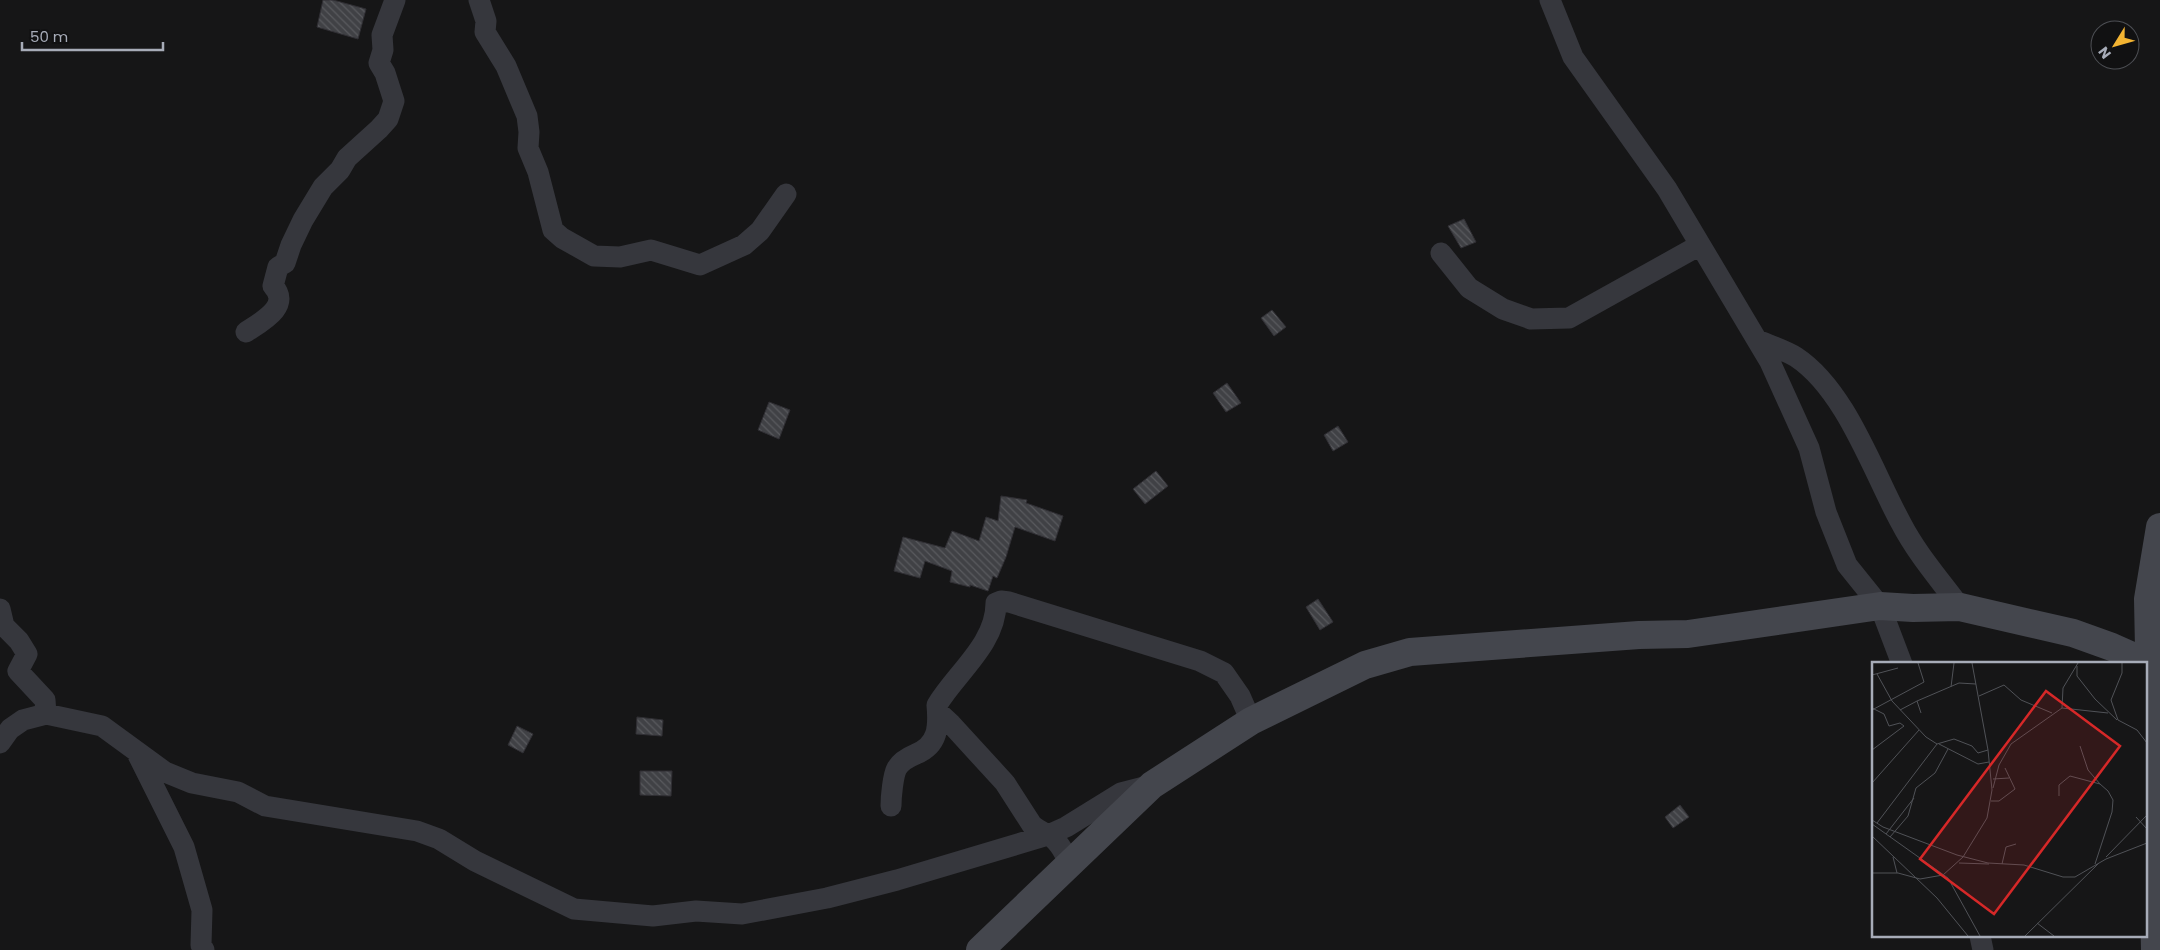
<svg xmlns="http://www.w3.org/2000/svg" width="2160" height="950" viewBox="0 0 2160 950" font-family="Poppins,sans-serif">
<style>
.building{fill:url(#building-back-hatch);stroke:#302f34}
.lines{fill:none;stroke-linecap:round;stroke-linejoin:round}
.street{stroke:#36373d;stroke-width:21}
.secondary{stroke:#44464d;stroke-width:28}
.inset-road{fill:none;stroke:#505257;stroke-width:1}
.view{fill:#d62828;fill-opacity:0.15;stroke:#d62828;stroke-width:2.5}
.inset-edge{fill:none;stroke:#a7acb8;stroke-width:2.5}
</style>
<defs>
<pattern id="building-back-hatch" width="6" height="6" patternUnits="userSpaceOnUse" patternTransform="scale(1.25)"><rect width="6" height="6" fill="#404145"/><path d="M-1 5l2 2M0 0l6 6M5-1l2 2" fill="none" stroke="#595a5e"/></pattern>
</defs>
<rect width="100%" height="100%" fill="#161617"/>
<path class="building" d="M 323,0 L 333,0 L 366,9 L 358,39 L 317,27 Z
M 1464,219 L 1476,242 L 1461,248 L 1448,226 Z
M 1272,310 L 1286,327 L 1274,336 L 1261,318 Z
M 1227,383 L 1241,403 L 1226,412 L 1213,393 Z
M 769,402 L 790,410 L 779,439 L 758,430 Z
M 1338,426 L 1348,442 L 1333,451 L 1324,435 Z
M 1156,471 L 1168,486 L 1145,504 L 1133,489 Z
M 1001,496 L 1027,500 L 1026,503 L 1063,516 L 1055,541 L 1015,527 L 1006,557 L 997,578 L 993,576 L 988,591 L 970,585 L 970,587 L 950,582 L 952,571 L 925,561 L 920,578 L 894,571 L 903,537 L 945,548 L 952,531 L 979,541 L 986,517 L 998,521 Z
M 1318,599 L 1333,622 L 1320,630 L 1306,607 Z
M 637,717 L 663,720 L 662,736 L 636,734 Z
M 517,726 L 533,734 L 523,753 L 508,745 Z
M 640,771 L 672,771 L 671,796 L 640,795 Z
M 1680,805 L 1689,817 L 1673,828 L 1665,817 Z"/>
<g class="lines">
<path class="street" d="M 479,0 L 486,21 L 485,32 L 506,66 L 527,116 L 529,132 L 528,148 L 538,172 L 553,230 L 562,238 L 594,256 L 620,257 L 651,250 L 700,265 L 744,245 L 760,231 L 786,194
M 1550,0 L 1573,57 L 1667,189 L 1770,362 L 1809,448 L 1826,512 L 1847,565 L 1880,606 L 1902,664
M 1441,253 L 1469,288 L 1503,309 L 1531,319 L 1569,318 L 1700,245
M 246,332 C 261,322 292,306 273,286 L 278,267 L 285,263 L 291,245 L 303,220 L 323,187 L 340,170 L 347,158 L 379,129 L 388,119 L 394,101 L 385,73 L 379,63 L 383,50 L 382,35 L 395,0
M 1757,340 C 1769,345 1785,350 1796,357 C 1846,390 1873,472 1901,523 C 1917,554 1940,580 1960,607
M 0,609 L 4,626 L 19,641 L 27,654 L 18,671 L 45,700 L 46,714
M 938,712 L 951,724 L 1005,783 L 1032,825 C 1039,831 1047,834 1054,839 C 1062,846 1065,855 1070,864
M 0,743 L 10,729 L 23,720 L 46,714 L 102,726 L 165,772 L 192,783 L 238,792 L 265,806 L 417,831 L 439,839 L 475,861 L 574,909 L 653,916 L 696,911 L 742,914 L 827,898 L 897,880 L 1048,835 L 1066,827 L 1121,793 L 1152,785
M 138,755 L 184,847 L 202,910 L 201,945 L 204,950
M 891,806 C 891,797 893,775 897,768 C 901,761 909,757 916,754 C 938,745 939,727 937,705 C 956,673 996,644 996,603 L 1001,601 L 1009,602 L 1200,661 L 1224,673 L 1240,696 L 1251,721
M 1980,936 L 1983,950"/>
<path class="secondary" d="M 980,950 L 1152,785 L 1251,721 L 1365,665 L 1410,652 L 1639,635 L 1688,634 L 1880,606 L 1913,608 L 1960,607 L 2073,633 L 2112,647 L 2148,663
M 2155,950 L 2148,599 L 2160,527"/>
</g>
<g transform="translate(1872 662)">
<rect width="275" height="275" fill="#161617"/>
<path class="inset-road" d="M 250,1 L 250,11 L 239,38 L 246,58 L 265,68 L 275,81M 205,4 L 205,14 L 223,37 L 245,58M 5,12 L 20,39 L 54,75 L 65,82 L 82,77 L 100,84 L 106,91 L 116,88M 0,13 L 26,6M 79,25 L 82,1M 107,34 L 132,23 L 149,38 L 180,51M 0,46 L 12,52 L 17,64 L 28,61 L 32,64 L 0,88M 190,46 L 191,26 L 206,1M 190,46 L 236,51M 0,48 L 52,20 L 46,1M 28,48 L 45,39M 49,51 L 45,39 L 87,21 L 104,22M 67,82 L 106,102 L 117,100M 208,84 L 216,108 L 228,122M 121,117 L 137,116M 0,121 L 47,68M 121,126 L 127,103 L 139,82 L 190,46M 187,134 L 187,123 L 198,114 L 228,122 L 236,129 L 241,138 L 240,150 L 223,202M 119,139 L 127,139 L 143,127 L 133,106M 264,155 L 275,167M 0,158 L 11,165 L 85,193 L 116,201 L 152,203 L 191,215 L 203,215 L 234,197 L 275,181M 5,161 L 65,82M 0,162 L 76,216 L 108,274M 14,172 L 42,136M 0,174 L 65,236 L 96,274M 18,175 L 36,154 L 44,126 L 63,111 L 76,87M 21,195 L 25,211M 234,195 L 275,153M 87,201 L 117,202M 130,202 L 134,185 L 144,182M 0,211 L 26,211 L 48,217 L 71,213 L 91,195 L 115,156 L 120,128 L 116,88 L 100,1M 165,261 L 182,274M 153,274 L 227,201"/>
<path class="view" d="M 174,29 L 248,84 L 122,252 L 48,197 Z"/>
<rect width="275" height="275" class="inset-edge"/>
</g>
<g transform="translate(2115 45) rotate(233)"><circle r="24" fill="#111112" stroke="#4d4f54"/>
<path d="M0-4L9 19L0 12L-9 19Z" fill="#f3b432"/>
<text y="-8" font-size="14" font-weight="bold" text-anchor="middle" fill="#a7acb8">N</text>
</g>
<path d="M22 42v8h141v-8" fill="none" stroke="#a7acb8" stroke-width="2.5"/>
<text x="30" y="42" font-size="15" fill="#a7acb8" stroke="#111112" stroke-width="4" paint-order="stroke">50 m</text>
</svg>
